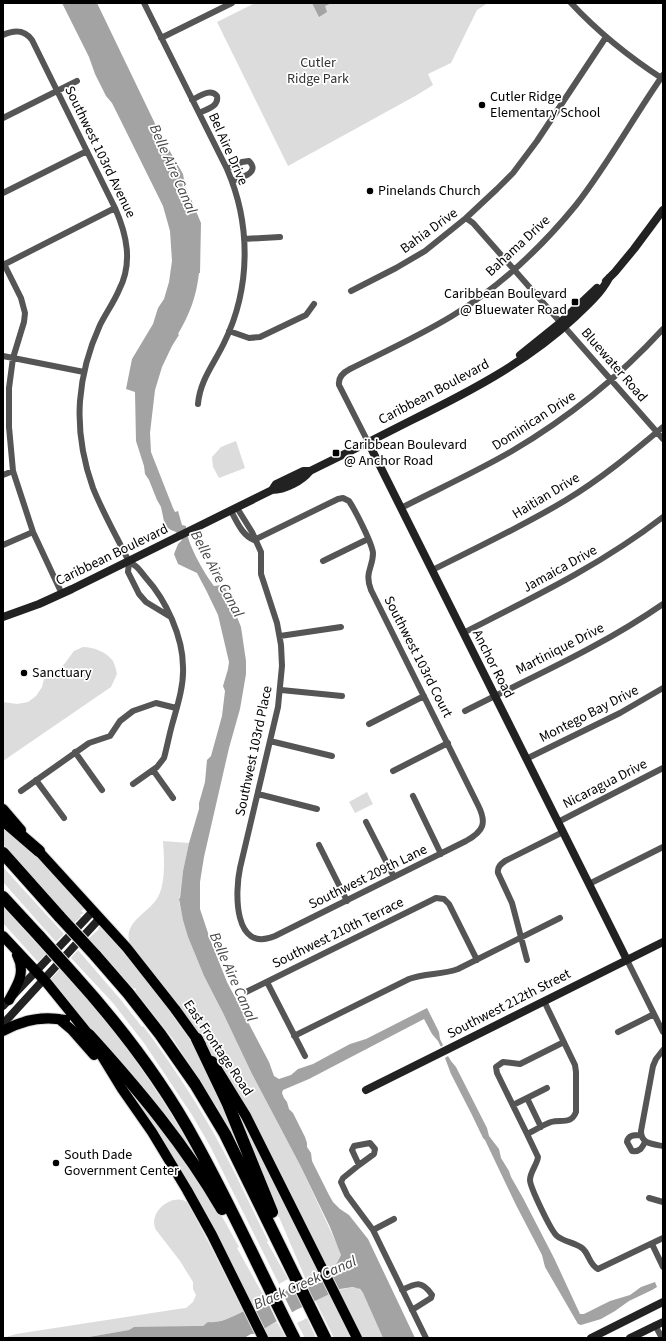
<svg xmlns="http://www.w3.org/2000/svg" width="666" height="1341" viewBox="0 0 666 1341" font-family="'Source Sans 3',sans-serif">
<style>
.green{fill:#dcdcdc}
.water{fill:#a3a3a3}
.pier{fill:#fff}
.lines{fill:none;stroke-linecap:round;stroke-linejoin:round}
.primary-casing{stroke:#dbdbdb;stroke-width:12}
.highway-casing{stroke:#dbdbdb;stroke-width:14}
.street{stroke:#555;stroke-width:6}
.secondary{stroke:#222;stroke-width:8}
.primary{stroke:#000;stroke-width:10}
.highway{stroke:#000;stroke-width:12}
.highway-bridge-casing{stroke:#dbdbdb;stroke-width:14;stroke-linecap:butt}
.highway-bridge{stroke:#000;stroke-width:12}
.poi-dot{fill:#000;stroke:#fff;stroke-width:1.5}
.labels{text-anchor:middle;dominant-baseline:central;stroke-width:3.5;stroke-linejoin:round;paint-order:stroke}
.park-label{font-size:14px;fill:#333;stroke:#fff}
.poi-label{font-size:14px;fill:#000;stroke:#fff;text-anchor:start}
.street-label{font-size:14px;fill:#000;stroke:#fff}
.water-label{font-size:15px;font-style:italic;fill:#444;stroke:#fff}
</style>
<rect width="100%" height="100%" fill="#fff"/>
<path class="green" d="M 255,3 L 488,3 L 477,10 L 451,63 L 428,74 L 433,85 L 417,95 L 288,166 L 217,22 Z
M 236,441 L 245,468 L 219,478 L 213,467 L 212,457 L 221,447 Z
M 83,647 C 94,647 106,652 113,661 C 115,665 116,670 117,674 L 111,687 L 3,761 L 3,702 L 17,704 L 28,702 L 36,696 L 42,687 L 44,679 L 49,674 L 62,667 L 74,651 Z
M 367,792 L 373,804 L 355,813 L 349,802 Z
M 3,823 L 51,871 L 84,909 L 81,911 L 84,913 L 80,915 L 81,917 L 74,923 L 3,844 Z
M 163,841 L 189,843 L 183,871 L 179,902 L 188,937 L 204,976 L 223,1013 L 252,1074 L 300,1165 L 340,1251 L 341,1255 L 337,1263 L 328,1269 L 222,1071 L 206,1045 L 130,944 C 122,922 149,913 158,897 C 166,882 164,857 163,841 Z
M 3,867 L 64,934 L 56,942 L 3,882 Z
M 3,907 L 46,954 L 38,962 L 3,923 Z
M 100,926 L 149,983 L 198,1051 L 254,1176 L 217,1107 L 218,1106 L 216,1106 L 173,1039 L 135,991 L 136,989 L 135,988 L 134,989 L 88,939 L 99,929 L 98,928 Z
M 78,950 L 121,1000 L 142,1027 L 143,1026 C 169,1060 192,1095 213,1132 C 233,1167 250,1205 268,1241 L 267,1242 L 288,1279 L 279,1284 L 210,1146 L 192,1115 L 144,1043 L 113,1003 L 71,958 Z
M 60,969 C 111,1024 156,1084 192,1150 L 194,1150 L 206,1173 L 49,981 Z
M 110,1063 L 127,1081 L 205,1189 L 224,1220 L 239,1247 L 237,1248 L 266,1300 L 256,1304 L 230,1318 L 214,1323 L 207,1323 L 203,1326 L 134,1328 L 129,1330 L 83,1338 L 3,1338 L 16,1334 L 178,1309 L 186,1308 L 193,1302 L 196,1295 L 193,1289 L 193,1282 L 180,1261 L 156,1230 C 147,1213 172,1192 187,1202 C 206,1236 223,1271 241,1307 L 250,1303 Z
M 220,1080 L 242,1118 L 320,1273 L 306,1280 L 279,1217 L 278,1217 Z
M 354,1287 L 358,1288 L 363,1293 L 383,1338 L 361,1338 L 338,1290 Z
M 331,1293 L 354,1338 L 334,1338 L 315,1300 Z
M 307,1318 L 316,1338 L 305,1338 L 297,1323 Z
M 277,1322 L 286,1338 L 268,1338 L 264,1328 Z"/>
<path class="water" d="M 62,3 L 97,3 L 160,134 L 183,174 L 185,185 L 201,223 L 200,273 L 199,273 C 196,298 190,313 178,334 L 179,335 L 177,338 L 172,346 L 162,367 L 155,390 L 150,433 L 151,452 L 173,508 L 175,512 L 178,511 L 182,525 L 186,526 C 186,542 204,573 214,586 L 222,585 L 225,587 L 241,627 L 246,661 L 246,674 L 240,709 L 229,748 L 204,857 L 200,882 L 200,909 L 211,942 L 227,982 L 269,1062 L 274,1076 L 279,1079 L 291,1075 L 298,1069 L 313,1064 L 350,1044 L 366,1039 L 427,1008 L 439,1032 L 440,1039 L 443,1045 L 441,1047 L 438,1041 L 432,1034 L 424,1019 L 309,1079 L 283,1090 L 282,1093 L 284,1098 L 287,1102 L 289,1109 L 293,1113 L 305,1137 L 307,1143 L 307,1147 L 311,1153 L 312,1161 L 329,1195 L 333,1202 L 340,1209 L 349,1215 L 368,1239 L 415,1338 L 383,1338 L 363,1293 L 360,1289 L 353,1287 L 340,1289 L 296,1310 L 255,1334 L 251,1334 L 244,1338 L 83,1338 L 129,1330 L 134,1327 L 195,1326 L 203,1326 L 208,1322 C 226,1325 248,1306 266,1301 L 329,1269 L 337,1263 L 341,1255 L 330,1227 L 300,1165 L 252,1074 L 223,1013 L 204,976 L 188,937 L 183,920 L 179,899 L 180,898 L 183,871 L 189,843 L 199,809 L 199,803 L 205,782 L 207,760 L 211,756 L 222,716 L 225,691 L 223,686 L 228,669 L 229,662 L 218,615 L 207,592 L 197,573 L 178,564 L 174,554 L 178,544 L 182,540 L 176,532 L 171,530 L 165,526 L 161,507 L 157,500 L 149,480 L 145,474 L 144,466 L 136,441 L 135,392 L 126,389 L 132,359 L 153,324 L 158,308 L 164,299 L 169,282 L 172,261 L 170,231 L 163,206 L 118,115 L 112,103 L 106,96 L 95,74 L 89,57 Z
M 312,3 L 332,3 L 325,6 L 327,12 L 319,17 Z
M 448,1056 L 451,1061 L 456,1067 L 487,1128 L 489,1136 L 499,1149 L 501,1158 L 509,1171 L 511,1177 L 523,1198 L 554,1258 L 580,1314 L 584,1314 L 610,1301 L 630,1295 L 641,1287 L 655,1282 L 657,1287 L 652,1290 L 629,1301 L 615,1311 L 601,1319 L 581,1325 L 578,1324 L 545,1267 L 542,1255 L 516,1205 L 485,1140 L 483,1138 L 472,1115 L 451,1074 L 445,1058 Z"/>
<path class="pier" d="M 281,1290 L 293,1314 L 278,1324 L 266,1299 Z"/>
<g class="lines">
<g class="primary-casing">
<path id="primary" d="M 3,809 L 21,830
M 34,846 L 127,948 L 175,1009 L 201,1045
M 3,936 L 47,983 L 89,1035 L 122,1089 L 152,1132 L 187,1190 L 212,1235 L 263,1338
M 9,1000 C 18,984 26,972 17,955
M 59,1019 L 72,1030 L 94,1055
M 3,1031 C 22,1020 44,1016 65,1020
M 212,1061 L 246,1116 L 357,1338"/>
</g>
<g class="highway-casing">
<path id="highway" d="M 3,820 L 39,851
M 3,853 L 60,917
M 3,897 L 40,937
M 95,955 L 128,993 L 160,1034 L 195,1084 L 225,1134 L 325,1338
M 75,976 C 121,1027 163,1082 196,1143 C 231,1206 261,1273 294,1338
M 89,1035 C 138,1089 185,1145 222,1209
M 197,1039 L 228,1104 L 272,1212"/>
</g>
<path class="street" d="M 144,3 L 227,169 C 251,224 251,288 224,343 C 214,364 200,380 198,404
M 571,3 C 598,32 629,57 663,79
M 3,35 C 14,30 24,29 32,40 L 115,208 C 127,235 133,263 119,290 C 114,302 106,313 100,325 C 89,349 82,374 80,401 C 78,430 83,460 93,488 C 103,513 117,537 129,562 L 128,572 L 139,594 L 146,602 L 169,616
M 161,38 L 232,3
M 192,100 C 200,96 210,88 217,96 C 219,107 207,109 199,113
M 3,118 L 77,81
M 227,169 L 242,162 L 249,161 C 261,173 240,178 232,181
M 3,193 L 87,151
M 466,218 L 473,223 L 663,439
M 244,239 L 280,237
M 4,264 L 21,298 L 25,313 L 24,322 L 13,358 L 9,388 L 9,427 L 13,471 L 33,532 L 62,594
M 3,265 L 115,208
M 351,291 L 396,268 L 425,251 L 466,218 L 497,189 L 513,173 L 537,141 L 606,37
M 229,331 L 249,338 L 260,337 L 306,315 L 314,304
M 3,356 L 84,372
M 368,442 L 339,385 C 338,377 344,372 350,369 C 384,352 419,336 452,316 C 499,287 541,248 576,205 C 608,164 633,118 663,75
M 3,475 L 13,471
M 237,508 L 252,532 L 261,552 L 261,574 L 277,623 L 281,645 L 282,666 L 278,707 L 240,868 C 235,891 233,954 275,936 L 466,841 C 484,831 487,823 478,805 L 371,590 C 364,572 373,568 373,553 C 372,543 355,510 349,501 L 343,498 L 338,499 L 254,540
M 401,508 C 438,489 476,472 512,451 C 568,418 619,377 663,329
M 231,511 C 237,522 242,535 254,540
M 3,545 L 33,532
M 323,561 L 368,539
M 129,562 C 139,567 139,570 146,578 C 166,600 183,637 183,667 C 184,686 177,707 172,725 C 169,736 167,747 164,758 L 157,767 L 133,784
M 432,570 C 477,548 523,526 566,500 C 601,479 632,453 663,427
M 463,633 C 532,598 601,565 663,517
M 280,636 L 341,627
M 281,690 L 342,696
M 465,711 C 532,677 601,647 663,604
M 369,724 L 424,696
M 270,741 L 332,756
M 75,752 L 102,790
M 526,759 L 620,713 L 663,688
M 153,770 L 173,798
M 393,771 L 448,743
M 36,780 L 64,818
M 21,791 L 89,743 L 110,736 L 120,721 L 133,711 L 156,703 L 176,708
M 258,794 L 317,809
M 413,796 L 441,854
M 366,822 L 394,877
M 558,822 L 663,768
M 319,845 L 347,901
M 589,884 L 663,847
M 527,960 L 512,903 L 498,873 C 497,867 501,864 505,861 L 563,832
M 627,960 L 663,1032
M 267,982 L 305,1056
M 246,992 L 436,898 L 444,899 L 449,904 L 477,960
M 544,1001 L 575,1065 L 576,1072 L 576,1112 C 571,1125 561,1119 551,1122 C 543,1125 535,1130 527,1134 L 538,1157 C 537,1165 530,1172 530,1180 C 530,1187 551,1231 557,1236 C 564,1242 574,1242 582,1248 C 589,1253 589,1265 598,1269 L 663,1238
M 618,1032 L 654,1014
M 294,1036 L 409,979 C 425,973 442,975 458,969 L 560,918
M 663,1050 L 656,1059 L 653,1066 L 641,1131 C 641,1144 652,1144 663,1146
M 527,1098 L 541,1127
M 513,1105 L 547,1088
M 527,1134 L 497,1073 L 496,1067 L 503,1062 L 520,1064 L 564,1042
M 641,1135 C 634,1135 628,1135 627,1142 L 632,1151 C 640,1152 642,1148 645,1142
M 370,1143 L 375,1149 L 374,1154 L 359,1165 L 352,1150 L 354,1146 Z
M 359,1165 L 343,1178 L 341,1182 L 347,1195 L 373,1230 L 426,1338
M 649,1198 L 663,1202
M 373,1230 L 394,1219
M 652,1244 L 663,1267
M 402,1290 C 416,1283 422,1280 432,1295 L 431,1298 L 412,1310
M 655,1325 L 662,1338"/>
<path class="secondary" d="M 606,281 L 615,272 L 634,249 L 663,210
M 520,355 L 561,322 L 597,288
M 368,442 L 627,960
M 272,490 L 276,484 L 303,471 L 310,471
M 3,617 L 39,604 L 72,589 L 272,490 C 285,490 302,481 310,471 C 343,455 377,438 410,421 C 469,392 527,362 575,317 C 588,305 601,293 609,278
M 3,1006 L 93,911
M 3,1024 L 100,918
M 366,1090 L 663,942
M 591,1338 L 663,1302
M 630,1338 L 663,1322"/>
<use href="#primary" class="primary"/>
<use href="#highway" class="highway"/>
<g class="highway-bridge-casing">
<path id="highway-bridge" d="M 60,917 L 95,955
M 40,937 L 75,976"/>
</g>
<use href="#highway-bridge" class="highway-bridge"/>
</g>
<g class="poi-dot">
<circle cx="482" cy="105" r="4"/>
<circle cx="370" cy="191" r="4"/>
<rect x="571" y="298" width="8" height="8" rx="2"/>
<rect x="332" y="449" width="8" height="8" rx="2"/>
<circle cx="24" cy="673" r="4"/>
<circle cx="56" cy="1163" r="4"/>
</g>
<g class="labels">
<g class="park-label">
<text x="318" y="63">Cutler<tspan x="318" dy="16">Ridge Park</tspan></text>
</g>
<g class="poi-label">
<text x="490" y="97">Cutler Ridge<tspan x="490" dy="16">Elementary School</tspan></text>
<text x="378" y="191">Pinelands Church</text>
<text x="567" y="294" text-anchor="end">Caribbean Boulevard<tspan x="567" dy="16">@ Bluewater Road</tspan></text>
<text x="344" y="445">Caribbean Boulevard<tspan x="344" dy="16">@ Anchor Road</tspan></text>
<text x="32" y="673">Sanctuary</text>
<text x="64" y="1155">South Dade<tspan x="64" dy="16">Government Center</tspan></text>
</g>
<g class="street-label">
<text transform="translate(228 149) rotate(66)">Bel Aire Drive</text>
<text transform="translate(100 152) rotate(64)">Southwest 103rd Avenue</text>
<text transform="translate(429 231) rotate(-36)">Bahia Drive</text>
<text transform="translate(518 246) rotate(-43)">Bahama Drive</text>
<text transform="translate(614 365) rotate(49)">Bluewater Road</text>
<text transform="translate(434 392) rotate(-28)">Caribbean Boulevard</text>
<text transform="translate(534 421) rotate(-33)">Dominican Drive</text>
<text transform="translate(546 496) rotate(-31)">Haitian Drive</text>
<text transform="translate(112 555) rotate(-26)">Caribbean Boulevard</text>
<text transform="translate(560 569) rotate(-29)">Jamaica Drive</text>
<text transform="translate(560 649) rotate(-27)">Martinique Drive</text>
<text transform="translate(418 657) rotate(63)">Southwest 103rd Court</text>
<text transform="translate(493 664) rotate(63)">Anchor Road</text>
<text transform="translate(589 714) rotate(-27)">Montego Bay Drive</text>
<text transform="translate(254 751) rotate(-78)">Southwest 103rd Place</text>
<text transform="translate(605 784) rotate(-27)">Nicaragua Drive</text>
<text transform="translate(368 877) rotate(-26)">Southwest 209th Lane</text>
<text transform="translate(338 933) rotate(-26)">Southwest 210th Terrace</text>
<text transform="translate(509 1004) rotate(-27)">Southwest 212th Street</text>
<text transform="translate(218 1048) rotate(56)">East Frontage Road</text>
</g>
<g class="water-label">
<text transform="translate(173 169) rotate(66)">Belle Aire Canal</text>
<text transform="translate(217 574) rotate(62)">Belle Aire Canal</text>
<text transform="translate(233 977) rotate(66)">Belle Aire Canal</text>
<text transform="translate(305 1283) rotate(-24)">Black Creek Canal</text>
</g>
</g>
<rect width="666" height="1341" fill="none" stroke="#000000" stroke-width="8"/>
</svg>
